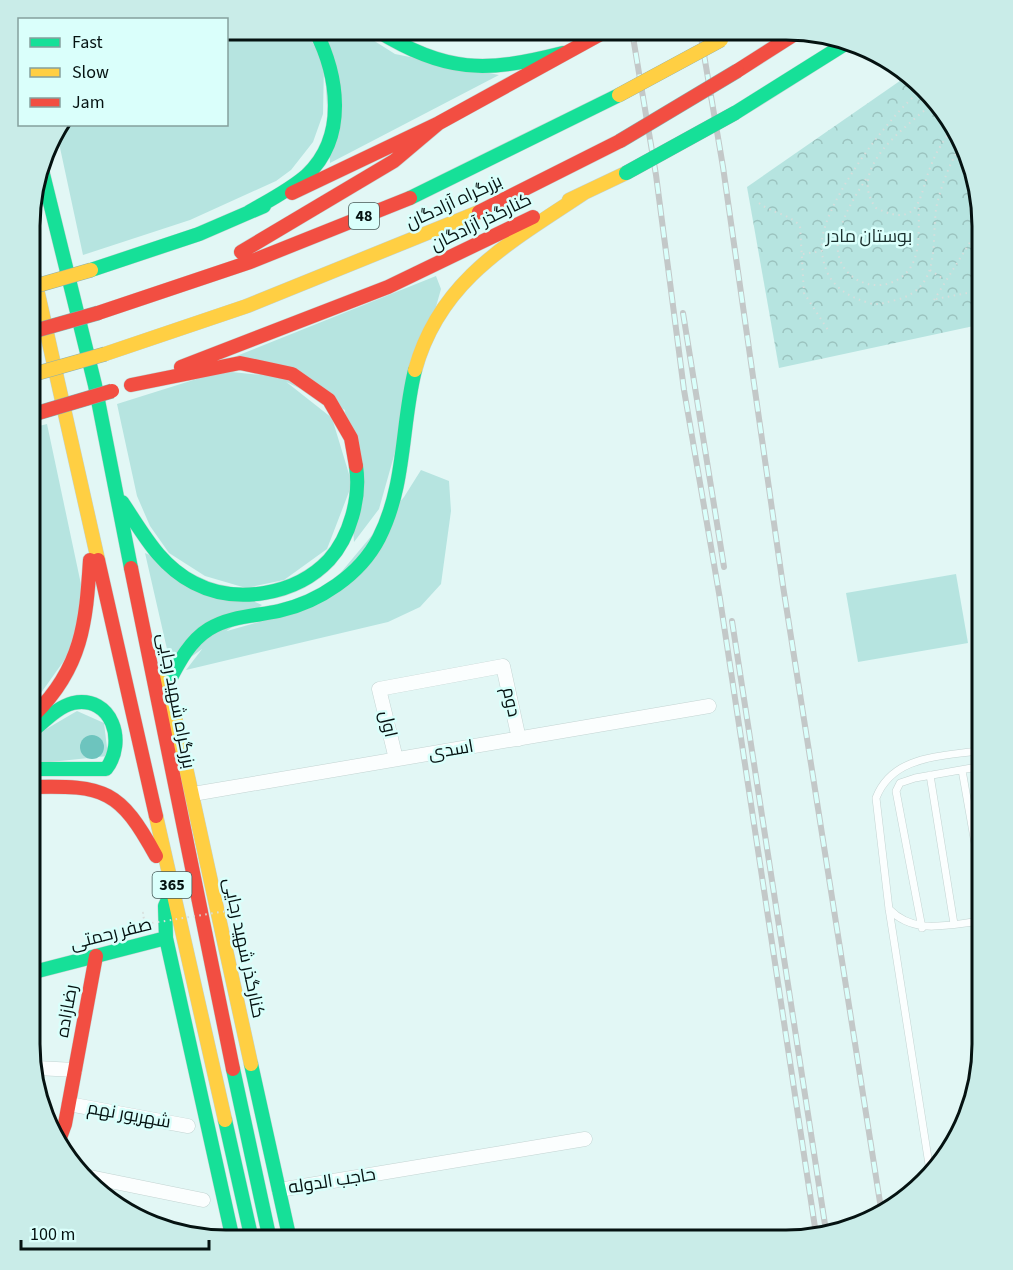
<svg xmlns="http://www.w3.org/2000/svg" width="1013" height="1270" viewBox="0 0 1013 1270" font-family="'Source Sans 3',Cairo,sans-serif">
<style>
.grass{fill:#b6e4e0}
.park{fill:url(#park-crowns)}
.water{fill:#6dc4be}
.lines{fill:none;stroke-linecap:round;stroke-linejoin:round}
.lane-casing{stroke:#c3d4d2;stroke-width:8}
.street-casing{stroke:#c3d4d2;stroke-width:15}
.fast-casing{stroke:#c3d4d2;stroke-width:15}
.slow-casing{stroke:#c3d4d2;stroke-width:15}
.jam-casing{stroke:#c3d4d2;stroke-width:15}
.path{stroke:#d7dedc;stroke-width:2;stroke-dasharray:1.5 4.5;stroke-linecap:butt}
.lane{stroke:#fbfefe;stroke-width:7}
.street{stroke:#fbfefe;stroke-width:14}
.fast{stroke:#16e098;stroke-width:14}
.slow{stroke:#ffcf43;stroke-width:14}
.jam{stroke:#f24e42;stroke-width:14}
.rail-casing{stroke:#c3c8c8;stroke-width:6}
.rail{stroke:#dafffb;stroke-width:4;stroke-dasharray:11;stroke-linecap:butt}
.fast-bridge-casing{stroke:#8eaeac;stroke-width:15;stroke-linecap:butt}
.slow-bridge-casing{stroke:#8eaeac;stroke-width:15;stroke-linecap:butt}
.jam-bridge-casing{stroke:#8eaeac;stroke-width:15;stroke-linecap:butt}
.path-bridge{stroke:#d7dedc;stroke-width:2;stroke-dasharray:1.5 4.5;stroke-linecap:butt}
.fast-bridge{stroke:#16e098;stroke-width:14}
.slow-bridge{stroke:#ffcf43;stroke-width:14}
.jam-bridge{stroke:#f24e42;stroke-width:14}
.labels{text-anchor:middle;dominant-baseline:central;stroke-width:5;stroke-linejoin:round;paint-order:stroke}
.shield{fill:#dafffb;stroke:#455957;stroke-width:1.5}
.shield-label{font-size:16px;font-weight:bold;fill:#051211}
.street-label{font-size:18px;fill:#051211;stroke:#dafffb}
.park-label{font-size:18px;fill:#1b302e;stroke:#dafffb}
.rim{fill:none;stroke:#051211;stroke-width:3}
</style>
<defs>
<pattern id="park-crowns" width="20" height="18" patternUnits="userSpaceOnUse" patternTransform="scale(1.5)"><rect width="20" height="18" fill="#b6e4e0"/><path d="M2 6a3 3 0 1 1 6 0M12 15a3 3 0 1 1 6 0" fill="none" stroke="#9bc3bf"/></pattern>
</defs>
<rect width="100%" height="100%" fill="#e2f7f5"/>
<path class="grass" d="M 227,30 L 306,30 L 324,64 L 323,114 L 313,142 L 291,170 L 276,181 L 190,220 L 83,255 L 56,129 L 60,124 L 226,124 Z
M 323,30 L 357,30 L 395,54 L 499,75 L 330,163 Z
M 436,276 L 441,289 L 379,509 L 354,542 L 345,410 L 234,357 Z
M 222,371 L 280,377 L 332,418 L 352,484 L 327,549 L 284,580 L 246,588 L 205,576 L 169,553 L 150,526 L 137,496 L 117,404 Z
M 47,424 L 82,589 L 73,648 L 31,707 L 31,428 Z
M 421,470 L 449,481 L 451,511 L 441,584 L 420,607 L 388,622 L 186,670 L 213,635 L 312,607 L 404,497 Z
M 145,553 L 262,605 L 172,671 Z
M 956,574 L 968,643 L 858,662 L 846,593 Z
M 77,711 L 104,723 L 108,756 L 31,764 L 31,738 Z"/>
<path class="park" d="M 907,76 L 957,129 L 983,227 L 983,324 L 779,368 L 747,187 Z"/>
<path class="water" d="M80 747a12 12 0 1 1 24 0a12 12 0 1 1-24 0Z"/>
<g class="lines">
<g class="lane-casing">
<path id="lane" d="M 962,770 L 983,889
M 930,775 L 954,924
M 889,909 C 915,936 949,924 983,921
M 922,928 L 896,791 L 900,783 L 915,778 L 983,766
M 930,1171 L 889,909 L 876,798 C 893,754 943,757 983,750"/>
</g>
<g class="street-casing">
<path id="street" d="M 396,759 L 379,689 L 503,666 L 519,739
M 193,794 L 709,706
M 37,1068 L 75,1070
M 69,1104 L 188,1126
M 90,1177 L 203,1200
M 279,1190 L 585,1139"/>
</g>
<g class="fast-casing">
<path id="fast" d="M 376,30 C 447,73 484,73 563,53
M 735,113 L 845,44
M 42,170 L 95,385 L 131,568
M 410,198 L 619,95
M 249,212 C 268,201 290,190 307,175 C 348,136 338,75 315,30
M 91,270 L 199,234 L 264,206
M 122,502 C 143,533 159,565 194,583 C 236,605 296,595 329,560 C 350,537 361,497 356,466
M 166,687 C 177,666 188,642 209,629 C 230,616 256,616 279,611 C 319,602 360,575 379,538 C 406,485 401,426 415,370
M 31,732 C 44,722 57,707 73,703 C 112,695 127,742 106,769 L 31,769
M 173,888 L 165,906 L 166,938 L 233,1240
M 30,973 L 166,938
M 251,1064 L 290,1240
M 233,1069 L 270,1240
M 225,1120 L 252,1240"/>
</g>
<g class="slow-casing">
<path id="slow" d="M 569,200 L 626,173
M 32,267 L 98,560
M 105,354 L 247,306 L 479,212
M 415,370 C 440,279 511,242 584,193
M 159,676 L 172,704 L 251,1064
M 156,816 L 225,1120"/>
</g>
<g class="jam-casing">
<path id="jam" d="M 737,71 L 798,32
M 292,193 L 439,123 L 606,31
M 479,212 L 620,141
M 241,252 L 394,161 L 439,123
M 98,313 L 250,262 L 410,198
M 181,367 L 388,287 L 533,217
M 131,385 L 240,363 L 292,374 L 329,400 L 351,438 L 356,466
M 98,560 L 156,816
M 131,568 L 233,1069
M 35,714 C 82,667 86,623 90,560
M 31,787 C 105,785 120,790 156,856
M 58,1143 L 65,1124 L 96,956"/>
</g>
<path class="path" d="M 921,90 C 889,116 826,199 822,241 C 821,251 823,262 827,272 C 836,290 850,297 869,303 C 878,306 886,302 896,300 C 944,288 930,239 937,204 C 942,184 950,162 961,145
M 933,103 C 905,128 846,168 876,208 C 923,231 919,192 932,163 C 937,150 946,137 954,126
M 866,179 C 854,198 841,218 838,241 C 833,280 881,300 907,272 C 922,256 918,225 919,205
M 759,203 C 771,213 790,214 800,226 L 804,293 L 828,330
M 803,254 L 822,251
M 930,270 L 945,280
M 936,299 L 983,290
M 934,300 L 974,236 L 983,242
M 146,924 L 142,913 L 148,912"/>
<use href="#lane" class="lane"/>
<use href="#street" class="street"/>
<use href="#fast" class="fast"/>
<use href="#slow" class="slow"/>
<use href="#jam" class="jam"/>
<g class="rail-casing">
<path id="rail" d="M 632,31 L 656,175 L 684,390 L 720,599 L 816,1234
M 700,31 L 723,167 L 783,586 L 882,1215
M 683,313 L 724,567
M 732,621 L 826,1231"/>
</g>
<use href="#rail" class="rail"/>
<g class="fast-bridge-casing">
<path id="fast-bridge" d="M 626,173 L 735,113"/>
</g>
<g class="slow-bridge-casing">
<path id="slow-bridge" d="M 619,95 L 721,40
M 32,287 L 91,270
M 31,375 L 105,354"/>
</g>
<g class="jam-bridge-casing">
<path id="jam-bridge" d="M 620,141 L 737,71
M 31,332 L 98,313
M 31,415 L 112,391"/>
</g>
<path class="path-bridge" d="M 146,924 L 227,911"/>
<use href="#fast-bridge" class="fast-bridge"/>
<use href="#slow-bridge" class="slow-bridge"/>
<use href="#jam-bridge" class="jam-bridge"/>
</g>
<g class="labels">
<g class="shield">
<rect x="349" y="203" width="30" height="26" rx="4.5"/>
<rect x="152.5" y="872" width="39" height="26" rx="4.5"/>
</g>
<g class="shield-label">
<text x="364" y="216">48</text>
<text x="172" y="885">365</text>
</g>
<g class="street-label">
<text transform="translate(454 202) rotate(-25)">بزرگراه آزادگان</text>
<text transform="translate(481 222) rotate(-26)">کنارگذر آزادگان</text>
<text transform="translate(176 701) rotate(79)">بزرگراه شهید رجایی</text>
<text transform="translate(511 702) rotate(78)">دوم</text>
<text transform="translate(388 724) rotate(77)">اول</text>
<text transform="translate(451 750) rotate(-10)">اسدی</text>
<text transform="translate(111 934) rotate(-14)">صفر رحمتی</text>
<text transform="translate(244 948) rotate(78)">کنارگذر شهید رجایی</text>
<text transform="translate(67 1011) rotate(-80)">رضازاده</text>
<text transform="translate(129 1115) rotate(10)">شهریور نهم</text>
<text transform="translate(332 1181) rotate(-9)">حاجب الدوله</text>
</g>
<g class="park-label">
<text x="869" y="236">بوستان مادر</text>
</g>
</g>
<path d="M0 0H1013V1270H0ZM226 40H786A186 186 0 0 1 972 226V1044A186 186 0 0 1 786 1230H226A186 186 0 0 1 40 1044V226A186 186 0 0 1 226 40Z" fill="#c9ece8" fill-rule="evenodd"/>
<path class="rim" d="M226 40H786A186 186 0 0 1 972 226V1044A186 186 0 0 1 786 1230H226A186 186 0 0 1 40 1044V226A186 186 0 0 1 226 40Z"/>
<rect x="18" y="18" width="210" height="108" fill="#dafffb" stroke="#85a09d" stroke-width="1.5"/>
<rect x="30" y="38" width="30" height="9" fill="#16e098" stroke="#85a09d" stroke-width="1.5"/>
<text x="72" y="48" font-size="18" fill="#051211">Fast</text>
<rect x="30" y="68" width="30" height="9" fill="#ffcf43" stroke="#85a09d" stroke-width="1.5"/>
<text x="72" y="78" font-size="18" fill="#051211">Slow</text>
<rect x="30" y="98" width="30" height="9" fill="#f24e42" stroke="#85a09d" stroke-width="1.5"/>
<text x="72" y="108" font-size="18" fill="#051211">Jam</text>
<path d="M21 1240v9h188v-9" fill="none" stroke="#051211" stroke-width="3"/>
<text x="30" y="1240" font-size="18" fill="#051211" stroke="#dafffb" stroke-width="4.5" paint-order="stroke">100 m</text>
</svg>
